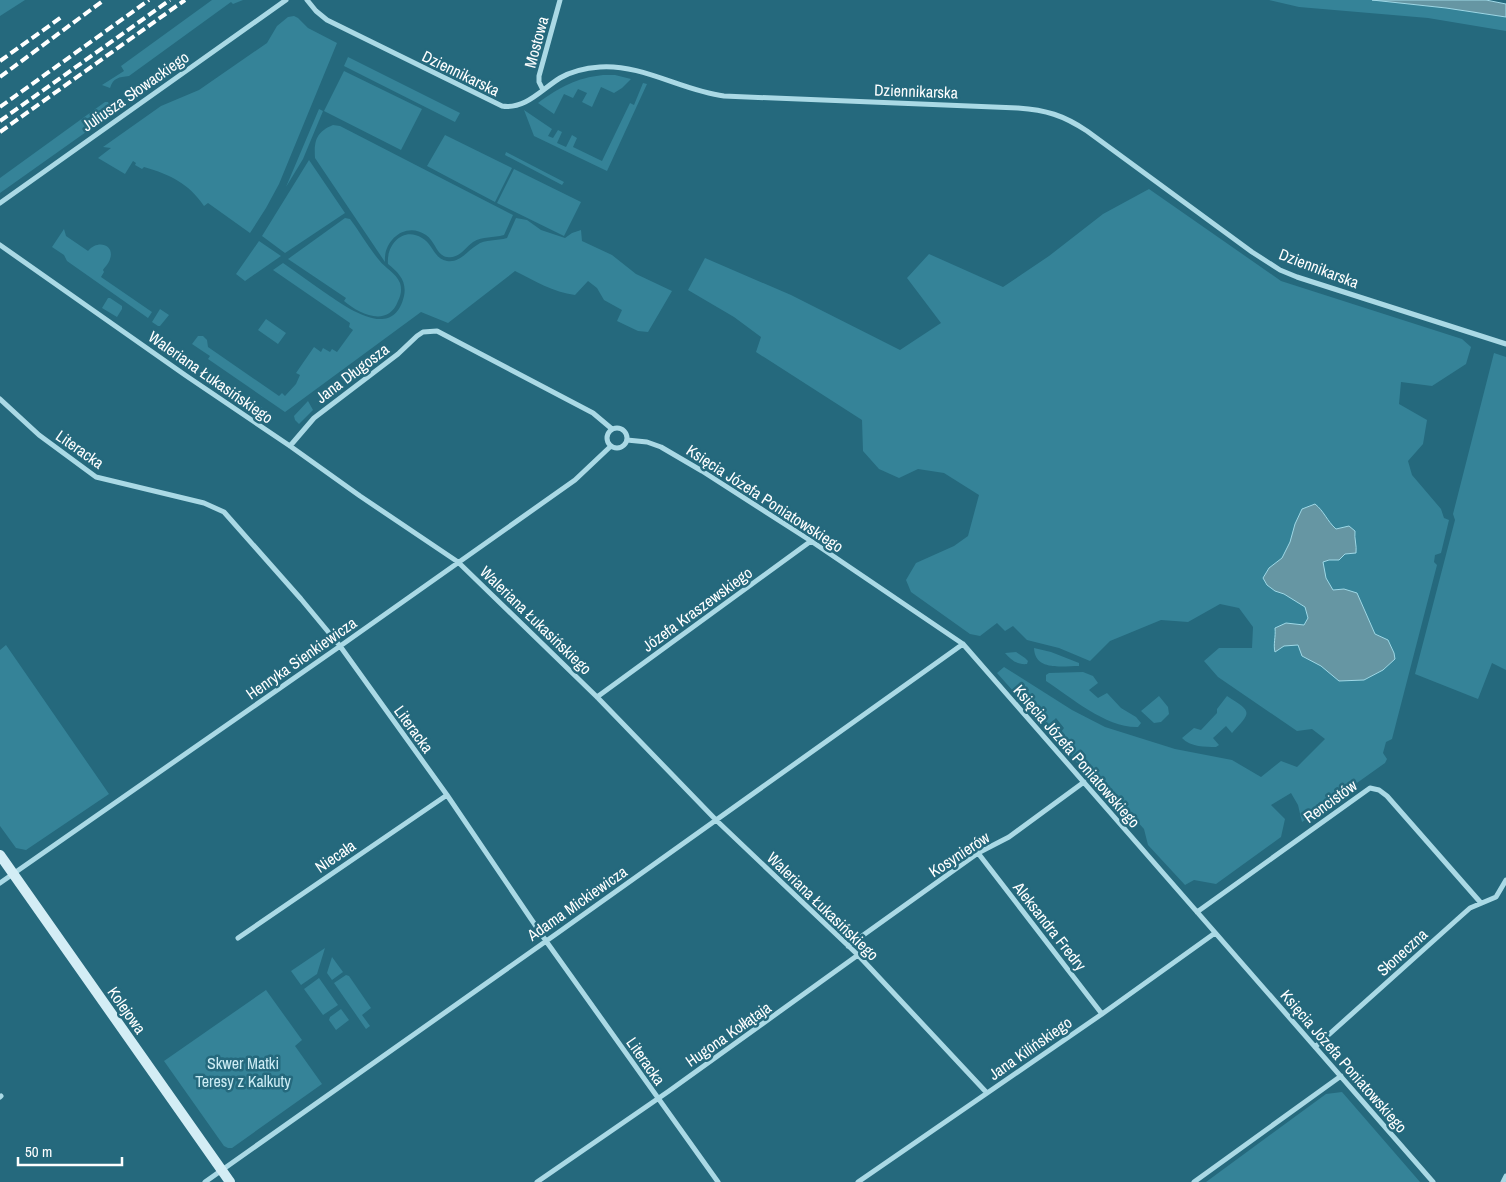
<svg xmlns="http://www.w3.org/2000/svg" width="1506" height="1182" viewBox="0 0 1506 1182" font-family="'Archivo Narrow',sans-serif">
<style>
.green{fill:#358398}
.water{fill:#6696a3;stroke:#9ed8e6}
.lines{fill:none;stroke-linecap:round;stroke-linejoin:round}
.street{stroke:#aad9e5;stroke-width:5}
.secondary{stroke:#d3edf5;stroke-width:10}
.rail{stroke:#fff;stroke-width:4;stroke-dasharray:9 4;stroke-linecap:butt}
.labels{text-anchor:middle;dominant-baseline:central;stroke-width:5;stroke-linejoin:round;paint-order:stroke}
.street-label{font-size:16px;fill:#fff;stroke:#25697d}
.park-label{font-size:16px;fill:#ccecf4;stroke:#25697d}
</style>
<rect width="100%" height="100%" fill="#25697d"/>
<path class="green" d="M 0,0 L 25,0 L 0,16 Z
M 212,0 L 243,0 L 233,4 L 231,2 L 129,76 C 119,77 113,78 110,88 L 102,85 L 124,71 L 121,66 Z
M 1269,0 L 1372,0 L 1446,8 L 1506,17 L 1506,31 L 1428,18 L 1299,7 Z
M 294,16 L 298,18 L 308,28 L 337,43 L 279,184 L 266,208 L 250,233 L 208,203 L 204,206 C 188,183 171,175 144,167 L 142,169 L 135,165 L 136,163 L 133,161 L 125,174 L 98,158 L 111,148 L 103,147 L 161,106 L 199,90 L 267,43 L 277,26 L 288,17 Z
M 348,57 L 460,113 L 455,122 L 344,66 Z
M 344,71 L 422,109 L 401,150 L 324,111 Z
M 603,75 L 615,75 L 631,79 L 622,88 L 614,93 L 601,87 L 592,107 L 582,102 L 587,93 L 578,89 L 573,98 L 564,94 L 554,114 L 538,103 C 560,87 576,78 603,75 Z
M 643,83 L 647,84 L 607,171 L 534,136 L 524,110 L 552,129 L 548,136 L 553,138 L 558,130 L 562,132 L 557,143 L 566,147 L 572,135 L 577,138 L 573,147 L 602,161 L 630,103 L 634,105 Z
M 105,102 L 108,102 L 112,111 L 110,115 L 0,193 L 0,178 Z
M 319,109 L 323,111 L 303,159 L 286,187 Z
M 333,125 L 340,126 L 513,215 L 504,235 C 493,238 483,236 473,242 C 465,248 459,259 447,257 C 437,256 435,241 426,235 C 406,221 383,240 385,262 L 315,158 C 314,141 316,132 333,125 Z
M 445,135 L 512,168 L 495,202 L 427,166 Z
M 506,152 L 564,182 L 562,185 L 505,155 Z
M 309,160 L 345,213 L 285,253 L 262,236 Z
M 514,169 L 581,202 L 564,236 L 497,203 Z
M 1149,189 L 1281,281 L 1462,339 L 1471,347 L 1466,364 L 1432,386 L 1401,382 L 1399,404 L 1427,420 L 1423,444 L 1408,461 L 1412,475 L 1441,509 L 1444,518 L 1449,520 L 1441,553 L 1435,555 L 1434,562 L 1437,565 L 1392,739 L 1386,742 L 1383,753 L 1387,759 L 1385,763 L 1302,822 L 1298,805 L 1291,793 L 1271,805 L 1285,819 L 1281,837 L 1216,884 L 1194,880 L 1185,885 L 1148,845 L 1144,829 L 1107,788 L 1102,791 L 1056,739 L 1064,728 L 1056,718 L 1046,728 L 997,673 L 1004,667 L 1072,710 L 1105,727 L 1175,749 L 1232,760 L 1261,777 L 1281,761 L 1297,767 L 1325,739 L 1312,729 L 1297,731 L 1218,677 L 1204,661 L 1219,648 L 1252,648 L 1253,627 L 1239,608 L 1220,604 L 1188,622 L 1161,620 L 1110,641 L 1090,661 L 1059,648 L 1027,640 L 1013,626 L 1005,631 L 997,623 L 980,636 L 970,634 L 911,592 L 906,580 L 916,563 L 954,546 L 968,536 L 979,495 L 944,473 L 918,469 L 899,478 L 879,469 L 863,451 L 862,420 L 756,352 L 761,337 L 734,317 L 688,290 L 705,258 L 791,295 L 900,350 L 941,323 L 907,278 L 929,254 L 1003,287 L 1049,256 L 1103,214 Z
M 345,218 L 350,219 C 360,232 368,247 379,260 C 385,268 396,273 400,283 C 402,289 401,295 398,301 C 388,328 359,314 344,301 L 346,298 L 288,259 Z
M 516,218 L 527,220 L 541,230 L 565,238 L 572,233 L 581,230 L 582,241 L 612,255 L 636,274 L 672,291 L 648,332 L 638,331 L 617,321 L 622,310 L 604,300 L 597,288 L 588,281 L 575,295 C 553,292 535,281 515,271 L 448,323 L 421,312 L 285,412 L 208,359 L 210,356 L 192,344 L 198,336 L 203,336 L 207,340 L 208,347 L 279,396 L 282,393 L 285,396 L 296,384 L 300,375 L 296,373 L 314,347 L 321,352 L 323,348 L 330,352 L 332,349 L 337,352 L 353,330 L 349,327 L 350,323 L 273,270 L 283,263 C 297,273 310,282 324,292 C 345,306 393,343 404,296 C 407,281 399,273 388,264 C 386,245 403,226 422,238 C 433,244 434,259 447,261 C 460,263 467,251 477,245 C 485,239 497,241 507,238 Z
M 64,229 L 66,236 L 88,251 C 98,239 115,245 110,259 C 109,263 105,267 103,270 L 104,272 L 101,277 L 152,312 L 148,318 L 67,261 L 64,255 L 52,247 Z
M 259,241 L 281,256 L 245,281 L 236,274 Z
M 108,298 L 110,298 L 122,306 L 122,309 L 117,317 L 102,308 Z
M 160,309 L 169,315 L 160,326 L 158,326 L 152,322 Z
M 266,319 L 286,333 L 278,344 L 258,330 Z
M 1494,353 L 1506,357 L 1506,670 L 1492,663 L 1478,699 L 1415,674 L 1455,520 L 1453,514 Z
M 308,401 L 313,410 L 299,424 L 295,420 L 294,416 Z
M 257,404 L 271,414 L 271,419 L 268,424 L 254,415 L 253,410 Z
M 6,645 L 109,794 L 26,850 L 16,848 L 0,826 L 0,650 Z
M 1034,648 L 1051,652 L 1079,663 L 1079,666 C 1061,666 1035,671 1034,648 Z
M 1016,652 L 1025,658 L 1028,661 L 1027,664 C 1017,665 1011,660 1005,653 Z
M 1083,672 L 1093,676 L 1098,683 L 1089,690 L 1098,698 L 1107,693 L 1121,708 L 1136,717 L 1141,723 L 1138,727 C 1106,728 1072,698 1046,681 L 1046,675 L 1049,673 Z
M 1159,696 L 1168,707 L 1169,714 L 1161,722 L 1154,723 L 1141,711 Z
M 1227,696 C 1251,712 1253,710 1232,733 L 1226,726 L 1213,738 L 1219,745 L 1216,747 C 1206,747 1190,747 1182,738 L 1194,728 L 1201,730 L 1217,713 L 1217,709 Z
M 325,948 L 317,974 L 301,985 L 291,971 Z
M 332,957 L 343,972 L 332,980 L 327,973 Z
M 346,975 L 349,976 L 371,1008 L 362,1015 L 370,1026 L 366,1029 L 334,983 Z
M 319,978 L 338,1005 L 323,1015 L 304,989 Z
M 266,990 L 302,1040 L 295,1046 L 322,1084 L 232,1148 L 228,1148 L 224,1146 L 164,1061 Z
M 341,1009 L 349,1020 L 336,1030 L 329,1020 L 330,1017 Z
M 1342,1092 L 1420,1182 L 1206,1182 L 1326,1094 Z"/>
<path class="water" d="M 1372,0 L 1486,0 L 1506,4 L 1506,17 L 1446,8 Z
M 1315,504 C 1324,511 1327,521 1336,529 L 1349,526 L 1355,531 C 1354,539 1357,545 1356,553 L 1345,554 L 1339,560 L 1329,560 L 1323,562 L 1326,578 L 1333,590 L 1344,589 L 1357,593 L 1375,634 L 1388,640 L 1394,653 L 1395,659 L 1383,670 L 1364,680 L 1339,681 L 1321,666 L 1302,656 L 1298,645 L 1284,646 L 1275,652 C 1273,644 1276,637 1275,628 L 1286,623 L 1304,625 L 1308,618 L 1305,607 L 1284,594 L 1275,591 L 1267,585 L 1263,578 L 1269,568 L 1282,558 L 1290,542 L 1295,524 L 1302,509 Z"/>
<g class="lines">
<path class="street" d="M 307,0 L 316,11 L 327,20 L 502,106 C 525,110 542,89 560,78 C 572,71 586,68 600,67 C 642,64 683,91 724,96 L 1018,108 C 1046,110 1063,115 1087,131 L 1252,252 L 1280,270 L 1297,277 L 1506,344
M 543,90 L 539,82 L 539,76 L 560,0
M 0,203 L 286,0
M 0,245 L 185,375 L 290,446 L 360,496 L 458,562 L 597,697 L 716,820 L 858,955 L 987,1093
M 0,399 L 39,435 L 96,477 L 204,503 L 224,512 L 301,599 L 340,646 L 447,795 L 546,941 L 718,1182
M607 438a10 10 0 1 1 20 0a10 10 0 1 1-20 0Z
M 627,440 L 647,442 L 661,447 L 702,471 L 811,541 L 963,644 L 1433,1182
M 290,446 L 314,418 L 398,354 L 417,336 L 423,332 L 437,331 L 593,413 L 612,429
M 597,697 L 811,541
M 978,853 L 1102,1014
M 0,883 L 336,649 L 575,480 L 611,446
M 1197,912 L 1370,788 L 1379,790 L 1387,796 L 1481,903
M 238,938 L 447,795
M 848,946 L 978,853 L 1009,837 L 1084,782
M 1315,1047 L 1461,916 L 1470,908 L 1496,897 L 1506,880
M 0,1097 L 1,1096
M 205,1182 L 559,932 L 963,644
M 537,1182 L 669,1091 L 858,955
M 858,1182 L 1102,1014 L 1215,933
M 1194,1182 L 1341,1076
M 1503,1182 L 1506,1176"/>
<path class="secondary" d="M 0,855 L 230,1182"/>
<path class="rail" d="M 0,61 L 63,16
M 0,77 L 104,0
M 0,107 L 149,0
M 0,121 L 170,0
M 0,132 L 185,0"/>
</g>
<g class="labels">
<g class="street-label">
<text transform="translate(536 42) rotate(-75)">Mostowa</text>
<text transform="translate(461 73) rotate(26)">Dziennikarska</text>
<text transform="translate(135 91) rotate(-35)">Juliusza Słowackiego</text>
<text transform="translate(916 91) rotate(2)">Dziennikarska</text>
<text transform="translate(1319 268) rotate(21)">Dziennikarska</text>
<text transform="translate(352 373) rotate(-37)">Jana Długosza</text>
<text transform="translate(211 377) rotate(35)">Waleriana Łukasińskiego</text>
<text transform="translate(80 449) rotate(35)">Literacka</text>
<text transform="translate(765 498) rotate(33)">Księcia Józefa Poniatowskiego</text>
<text transform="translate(697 609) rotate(-36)">Józefa Kraszewskiego</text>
<text transform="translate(536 620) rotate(44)">Waleriana Łukasińskiego</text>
<text transform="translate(301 658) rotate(-35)">Henryka Sienkiewicza</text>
<text transform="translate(414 729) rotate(54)">Literacka</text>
<text transform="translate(1077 756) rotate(49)">Księcia Józefa Poniatowskiego</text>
<text transform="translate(1330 801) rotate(-36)">Rencistów</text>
<text transform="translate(959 854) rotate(-33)">Kosynierów</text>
<text transform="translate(335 856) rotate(-34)">Niecała</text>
<text transform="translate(577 903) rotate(-35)">Adama Mickiewicza</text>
<text transform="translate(823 906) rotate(44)">Waleriana Łukasińskiego</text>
<text transform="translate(1050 926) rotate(52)">Aleksandra Fredry</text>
<text transform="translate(1402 952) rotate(-42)">Słoneczna</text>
<text transform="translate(127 1010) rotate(55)">Kolejowa</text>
<text transform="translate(728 1034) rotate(-35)">Hugona Kołłątaja</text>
<text transform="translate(1030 1048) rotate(-35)">Jana Kilińskiego</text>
<text transform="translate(646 1061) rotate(55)">Literacka</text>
<text transform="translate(1344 1061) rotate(49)">Księcia Józefa Poniatowskiego</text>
</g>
<g class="park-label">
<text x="243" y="1063">Skwer Matki<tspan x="243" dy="18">Teresy z Kalkuty</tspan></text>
</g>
</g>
<path d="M18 1157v8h104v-8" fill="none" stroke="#ffffff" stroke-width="2.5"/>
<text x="25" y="1157" font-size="15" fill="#ffffff" stroke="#25697d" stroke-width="4" paint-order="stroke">50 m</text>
</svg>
